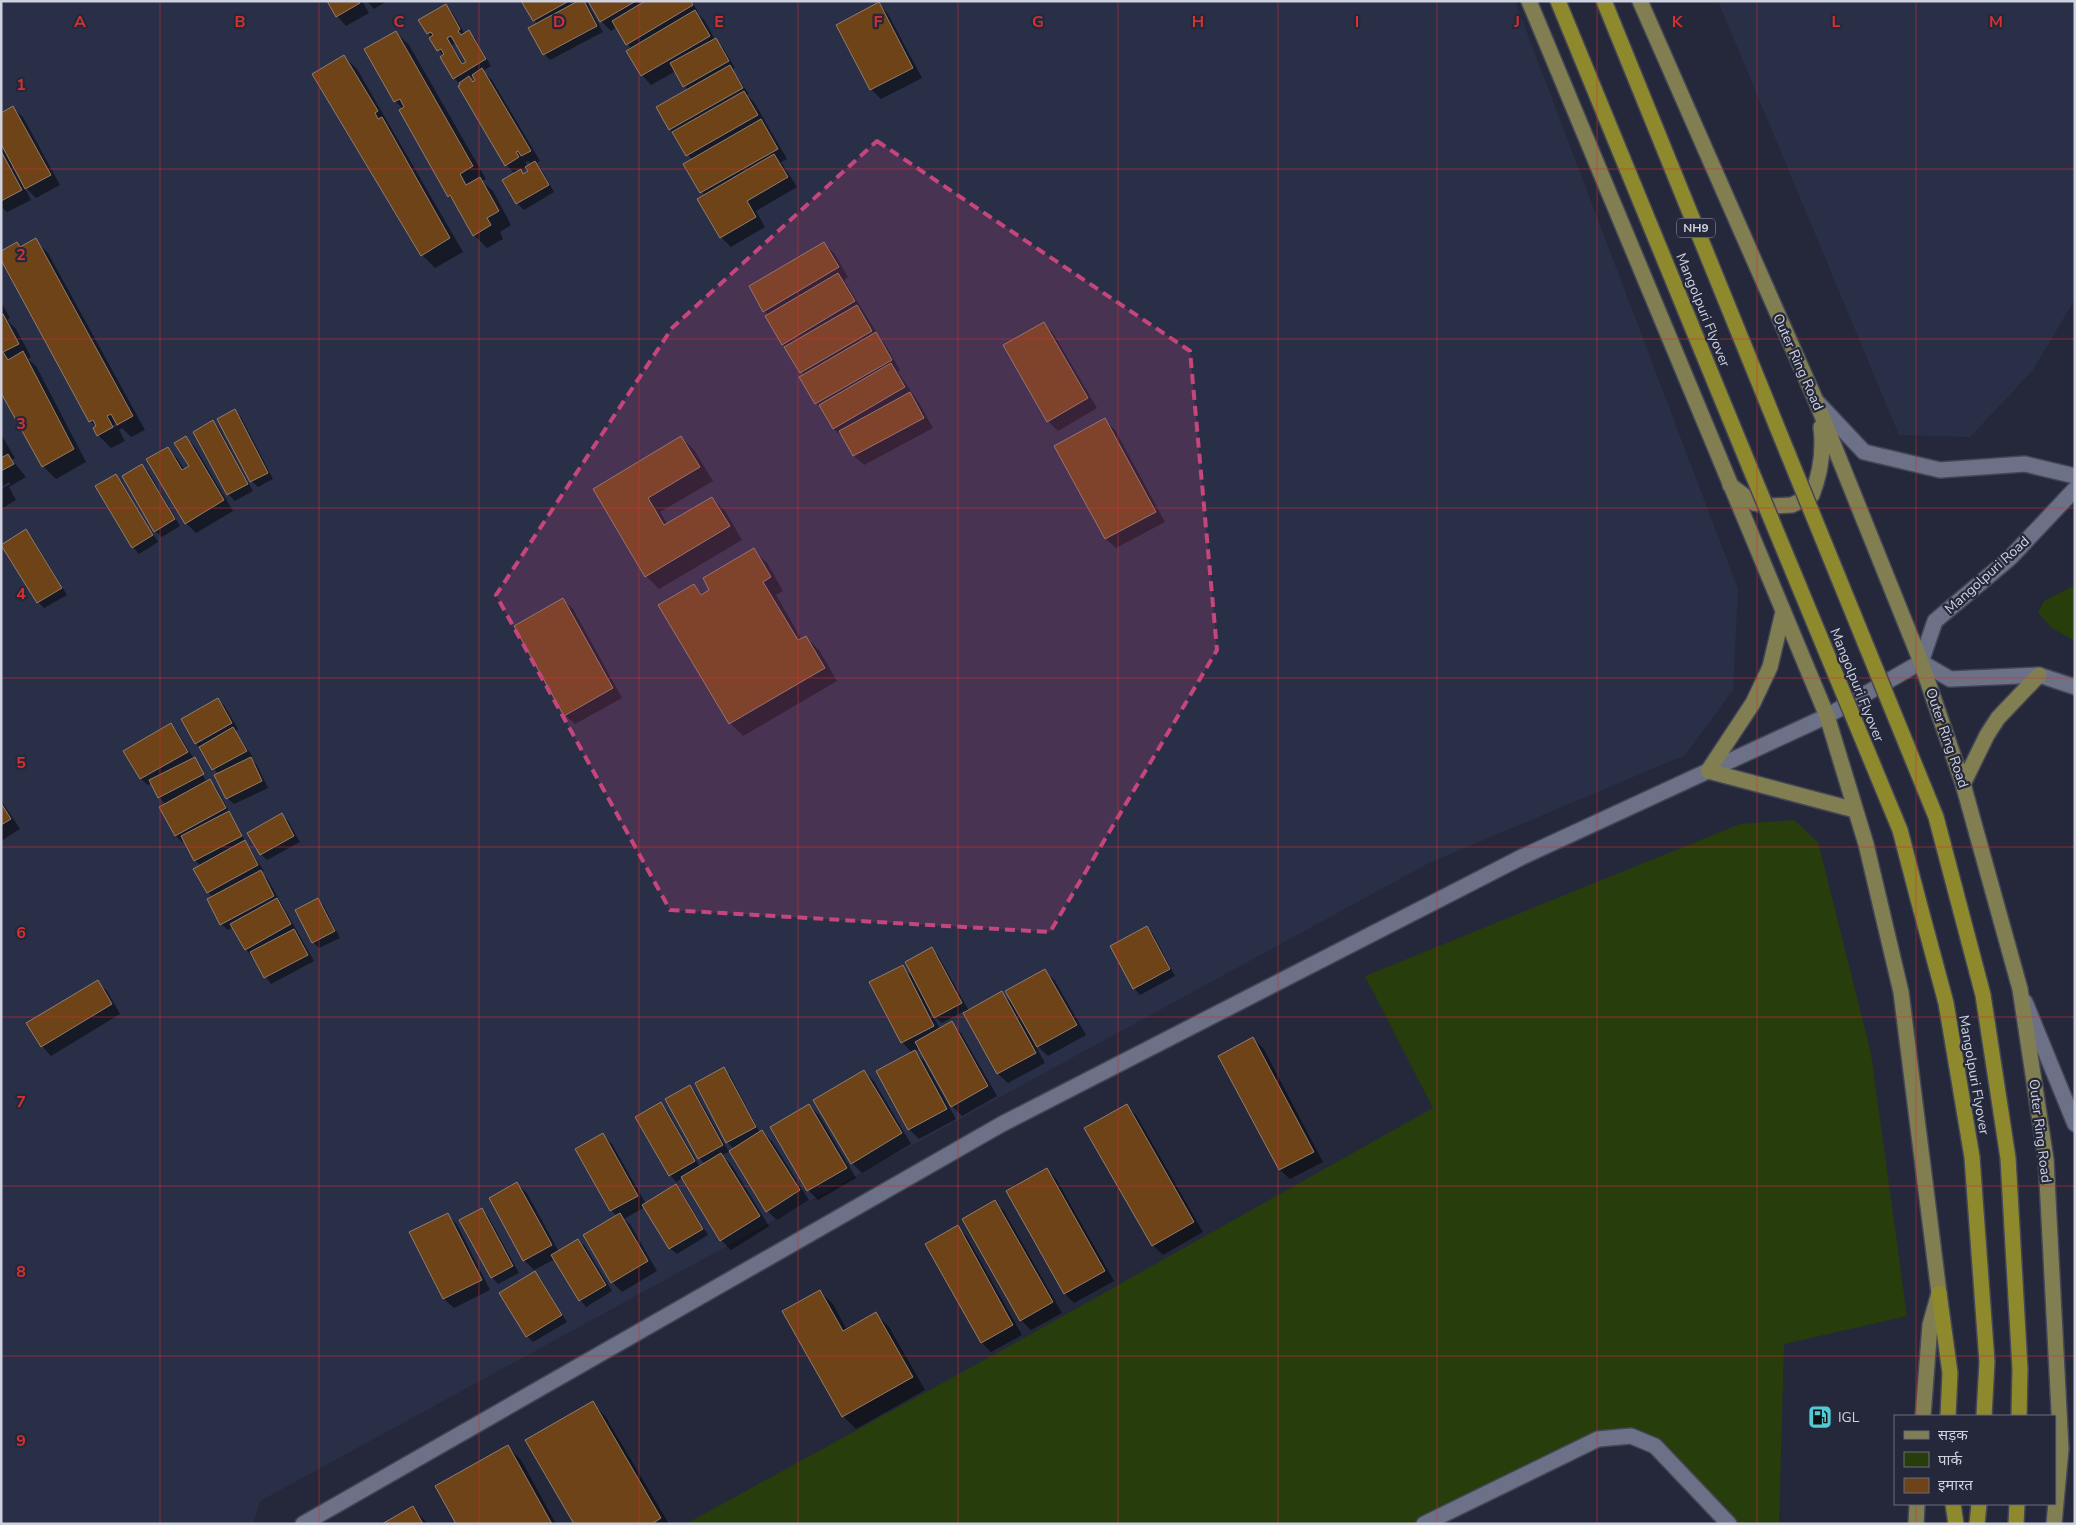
<svg xmlns="http://www.w3.org/2000/svg" width="2076" height="1525" viewBox="0 0 2076 1525" font-family="'Nunito Sans','Noto Sans Devanagari',sans-serif">
<style>
.built{fill:#2a2f48}
.green{fill:#283d0c}
.shadow{fill:#0007;fill-rule:evenodd}
.building{fill:#6e4318;stroke:#927d6d;fill-rule:evenodd}
.lines{fill:none;stroke-linecap:round;stroke-linejoin:round}
.minor-casing{stroke:#434656;stroke-width:18}
.major-casing{stroke:#434656;stroke-width:18}
.highway-casing{stroke:#434656;stroke-width:18}
.minor{stroke:#6c7187;stroke-width:15}
.major{stroke:#817f52;stroke-width:15}
.highway{stroke:#8f892e;stroke-width:15}
.highway-bridge-casing{stroke:#434656;stroke-width:18;stroke-linecap:butt}
.highway-bridge{stroke:#8f892e;stroke-width:15}
.marked{fill:#c5467c;fill-opacity:0.2;stroke:#c5467c;stroke-width:4;stroke-dasharray:10 6;stroke-linejoin:round}
.grid{fill:none;stroke:#d63031;stroke-width:1;stroke-opacity:0.55}
.labels{text-anchor:middle;dominant-baseline:central;stroke-width:4.5;stroke-linejoin:round;paint-order:stroke}
.shield{fill:#24283a;stroke:#9c9fae;stroke-width:1}
.shield-label{font-size:12px;font-weight:bold;fill:#cfd2df}
.street-label{font-size:14px;fill:#cfd2df;stroke:#24283a}
.poi-label{font-size:14px;fill:#cfd2df;stroke:#24283a;text-anchor:start}
.grid-label{font-size:16px;text-anchor:middle;font-weight:bold;fill:#d63031;stroke:#24283a;stroke-width:4.5;stroke-linejoin:round;paint-order:stroke}
</style>
<rect width="100%" height="100%" fill="#24283a"/>
<path class="built" d="M 1,1 L 1515,1 L 1738,589 L 1733,690 L 1685,755 L 1429,863 L 260,1501 L 253,1524 L 1,1524 Z
M 1718,1 L 2075,1 L 2075,299 L 2033,370 L 1970,437 L 1899,435 Z"/>
<path class="green" d="M 2075,585 L 2075,641 L 2052,628 L 2038,613 L 2044,601 Z
M 1794,820 L 1818,842 L 1871,1054 L 1907,1316 L 1784,1344 L 1779,1524 L 1728,1524 L 1633,1430 L 1433,1524 L 686,1524 L 1006,1348 L 1433,1108 L 1365,976 L 1740,824 Z"/>
<path class="shadow" d="M 328,1 L 362,1 L 369,13 L 346,26 L 337,16 Z
M 367,1 L 387,1 L 374,9 Z
M 523,1 L 586,1 L 603,32 L 550,60 L 544,54 L 537,24 Z
M 589,1 L 692,1 L 698,12 L 697,13 L 705,21 L 715,40 L 722,46 L 735,68 L 732,69 L 749,94 L 747,95 L 754,102 L 787,159 L 781,162 L 797,187 L 756,211 L 765,227 L 731,247 L 721,237 L 705,196 L 685,164 L 692,160 L 670,129 L 688,91 L 676,71 L 651,85 L 642,75 L 631,49 L 617,27 L 611,31 L 601,21 Z
M 879,4 L 888,14 L 922,78 L 881,99 L 871,89 L 838,25 Z
M 446,6 L 452,12 L 465,34 L 469,32 L 475,38 L 491,66 L 483,71 L 492,80 L 540,161 L 536,163 L 541,169 L 554,192 L 524,210 L 517,203 L 504,181 L 515,174 L 506,165 L 462,86 L 454,78 L 443,56 L 428,33 ZM 456,43 L 468,62 L 464,65 L 452,45 ZM 474,76 L 477,81 L 474,82 L 470,78 ZM 528,161 L 532,164 L 528,167 L 525,162 ZM 527,168 L 529,172 L 524,174 L 521,171 Z
M 396,32 L 409,45 L 486,179 L 482,181 L 493,191 L 511,225 L 500,232 L 503,239 L 487,248 L 474,235 L 456,203 L 449,196 L 403,109 L 395,101 Z
M 344,56 L 357,69 L 463,252 L 435,268 L 422,255 Z
M 13,108 L 23,117 L 60,185 L 36,198 L 24,186 L 31,200 L 7,212 L 1,206 L 1,114 Z
M 35,240 L 48,253 L 145,430 L 131,437 L 122,428 L 119,430 L 125,441 L 111,448 L 98,435 L 97,427 L 90,421 L 1,257 L 17,244 L 21,248 ZM 118,423 L 119,425 L 104,433 L 102,431 Z
M 824,244 L 834,253 L 848,277 L 844,280 L 880,338 L 885,344 L 900,370 L 898,372 L 919,403 L 933,428 L 864,465 L 854,456 L 844,438 L 834,429 L 823,410 L 816,403 L 804,375 L 783,344 L 769,315 L 764,311 Z
M 1,302 L 10,318 L 7,320 L 16,329 L 31,357 L 28,359 L 36,366 L 86,462 L 56,479 L 43,466 L 1,390 Z
M 1043,323 L 1053,333 L 1097,408 L 1058,431 L 1048,421 Z
M 235,411 L 241,417 L 273,479 L 258,487 L 251,481 Z
M 1105,420 L 1115,430 L 1165,522 L 1116,548 L 1106,539 L 1056,447 Z
M 213,422 L 219,428 L 253,491 L 235,501 L 228,494 L 194,432 Z
M 1,434 L 15,458 L 12,460 L 26,477 L 9,487 L 16,500 L 1,509 L 1,489 L 10,484 L 9,482 L 1,487 Z
M 185,437 L 195,447 L 233,511 L 196,533 L 186,523 L 167,448 L 177,458 L 185,470 L 190,467 Z
M 681,437 L 694,450 L 713,481 L 660,512 L 668,525 L 712,498 L 725,511 L 742,540 L 659,589 L 646,576 L 594,489 Z
M 142,465 L 148,471 L 180,526 L 162,537 L 155,531 Z
M 116,475 L 122,482 L 158,542 L 139,554 L 133,547 Z
M 25,530 L 32,537 L 67,595 L 44,608 L 38,602 Z
M 753,550 L 767,563 L 783,591 L 776,595 L 802,640 L 806,637 L 819,650 L 837,681 L 743,736 L 730,723 L 694,585 L 703,595 L 711,590 Z
M 563,600 L 573,609 L 622,698 L 575,724 L 565,715 Z
M 218,699 L 224,705 L 238,729 L 235,731 L 253,757 L 251,758 L 257,765 L 268,788 L 234,804 L 227,798 L 218,774 L 196,743 Z
M 171,724 L 177,731 L 194,759 L 201,765 L 209,781 L 216,787 L 246,843 L 264,871 L 261,872 L 267,878 L 314,961 L 271,984 L 246,949 L 233,927 L 228,930 L 221,924 L 213,897 L 208,892 L 201,866 L 195,860 L 185,840 L 182,842 L 176,836 L 160,808 L 166,805 L 159,797 L 151,783 L 148,785 L 141,779 L 125,751 ZM 197,764 L 200,764 L 208,779 L 206,781 Z
M 1,800 L 20,829 L 1,841 Z
M 282,815 L 288,821 L 300,842 L 267,860 L 261,854 Z
M 318,900 L 324,906 L 340,938 L 319,948 L 313,942 Z
M 1147,928 L 1153,934 L 1175,976 L 1140,995 L 1134,988 Z
M 932,949 L 938,955 L 969,1011 L 1001,993 L 1014,1005 L 1045,971 L 1055,981 L 1086,1035 L 1048,1056 L 1034,1043 L 1045,1063 L 1008,1083 L 998,1074 L 964,1011 L 942,1023 L 932,1014 L 940,1029 L 951,1023 L 961,1033 L 997,1096 L 962,1116 L 952,1106 L 920,1048 L 914,1051 L 924,1061 L 956,1119 L 919,1139 L 909,1129 L 912,1053 L 902,1042 L 902,967 L 914,978 Z
M 97,982 L 107,991 L 120,1014 L 51,1056 L 42,1046 Z
M 1253,1039 L 1263,1048 L 1323,1162 L 1290,1179 L 1280,1170 L 1220,1056 Z
M 724,1069 L 730,1075 L 760,1133 L 762,1131 L 772,1141 L 809,1200 L 777,1220 L 767,1211 L 734,1149 L 727,1142 Z
M 864,1071 L 874,1081 L 911,1144 L 862,1173 L 852,1163 Z
M 690,1086 L 696,1093 L 729,1152 L 722,1155 L 731,1164 L 769,1226 L 731,1250 L 721,1240 L 683,1178 L 676,1182 L 670,1175 L 661,1104 L 667,1110 L 700,1167 L 705,1164 L 699,1158 Z
M 809,1105 L 819,1115 L 856,1178 L 818,1200 L 808,1190 Z
M 1126,1105 L 1136,1115 L 1203,1232 L 1163,1255 L 1153,1245 Z
M 602,1134 L 612,1144 L 646,1204 L 676,1186 L 682,1192 L 708,1235 L 677,1254 L 670,1248 L 645,1207 L 624,1219 L 630,1224 L 657,1271 L 622,1292 L 612,1282 L 617,1216 L 611,1210 L 576,1149 Z
M 1047,1169 L 1056,1179 L 1114,1281 L 1074,1303 L 1065,1294 Z
M 517,1184 L 527,1193 L 559,1252 L 578,1240 L 585,1246 L 612,1291 L 586,1307 L 580,1300 L 555,1259 L 534,1270 L 524,1260 Z
M 995,1202 L 1004,1211 L 1062,1313 L 1031,1330 L 1021,1320 Z
M 482,1209 L 488,1216 L 519,1273 L 498,1284 L 492,1277 Z
M 448,1215 L 457,1224 L 490,1290 L 454,1308 L 444,1299 Z
M 958,1227 L 967,1237 L 1022,1335 L 991,1352 L 982,1343 Z
M 535,1273 L 541,1279 L 567,1322 L 533,1342 L 527,1336 Z
M 820,1291 L 833,1304 L 847,1330 L 876,1314 L 889,1327 L 925,1390 L 856,1429 L 843,1416 Z
M 592,1403 L 605,1416 L 669,1524 L 575,1524 Z
M 508,1447 L 521,1460 L 556,1524 L 458,1524 Z
M 413,1508 L 428,1524 L 385,1524 Z"/>
<path class="building" d="M 327,1 L 359,1 L 360,3 L 336,17 Z
M 521,1 L 569,1 L 533,21 Z
M 578,1 L 584,1 L 597,26 L 543,55 L 528,28 Z
M 588,1 L 636,1 L 600,22 Z
M 645,1 L 691,1 L 693,5 L 626,45 L 612,21 Z
M 879,2 L 913,68 L 870,90 L 836,25 Z
M 446,4 L 460,29 L 458,31 L 461,35 L 469,30 L 486,59 L 453,79 L 440,57 L 444,54 L 441,49 L 437,51 L 429,38 L 433,35 L 431,32 L 427,34 L 418,20 ZM 451,36 L 466,62 L 462,64 L 447,38 Z
M 695,10 L 710,36 L 641,76 L 626,51 Z
M 396,31 L 473,166 L 460,174 L 466,185 L 480,177 L 499,211 L 487,218 L 491,225 L 473,236 L 450,195 L 448,197 L 399,110 L 404,107 L 400,99 L 394,102 L 364,49 Z
M 716,38 L 729,61 L 683,87 L 670,63 Z
M 344,55 L 378,111 L 375,113 L 378,119 L 382,117 L 450,238 L 421,256 L 312,74 Z
M 730,65 L 743,88 L 669,130 L 656,107 Z
M 482,68 L 531,151 L 521,156 L 518,151 L 516,152 L 519,157 L 505,166 L 458,86 L 460,85 L 459,83 L 469,76 L 473,82 L 475,80 L 472,75 Z
M 744,91 L 758,115 L 686,156 L 672,132 Z
M 13,106 L 51,175 L 25,189 L 1,144 L 1,113 Z
M 761,119 L 778,149 L 700,193 L 683,164 Z
M 1,151 L 22,190 L 1,201 Z
M 774,154 L 788,177 L 747,201 L 756,217 L 720,238 L 697,199 Z
M 535,161 L 549,185 L 516,204 L 502,180 L 521,169 L 523,174 L 528,171 L 525,167 Z
M 36,238 L 133,416 L 117,425 L 111,414 L 107,416 L 113,427 L 97,436 L 93,428 L 96,426 L 93,420 L 89,422 L 1,260 L 1,251 L 17,242 L 20,247 Z
M 824,242 L 839,267 L 763,312 L 749,286 Z
M 838,273 L 855,301 L 782,345 L 765,316 Z
M 857,305 L 872,331 L 800,373 L 784,347 Z
M 3,314 L 19,344 L 3,352 L 8,360 L 23,351 L 74,449 L 42,467 L 1,393 L 1,315 Z
M 1044,322 L 1088,398 L 1047,422 L 1003,345 Z
M 876,332 L 892,360 L 815,404 L 799,377 Z
M 891,363 L 905,387 L 833,429 L 819,405 Z
M 910,392 L 924,418 L 853,456 L 839,431 Z
M 235,409 L 268,473 L 250,482 L 217,419 Z
M 1105,418 L 1156,512 L 1105,539 L 1054,446 Z
M 213,420 L 248,484 L 227,495 L 193,432 Z
M 186,436 L 224,500 L 185,524 L 146,459 L 168,447 L 182,470 L 189,466 L 174,443 Z
M 681,436 L 700,467 L 648,498 L 664,525 L 712,497 L 730,526 L 645,577 L 593,489 Z
M 8,454 L 14,464 L 1,471 L 1,458 Z
M 142,464 L 175,519 L 154,532 L 122,476 Z
M 116,474 L 153,535 L 132,548 L 95,486 Z
M 26,529 L 62,588 L 37,603 L 1,545 Z
M 754,548 L 771,577 L 763,582 L 798,640 L 806,636 L 825,668 L 729,724 L 658,605 L 694,584 L 701,595 L 709,590 L 703,578 Z
M 563,598 L 613,688 L 564,716 L 514,626 Z
M 218,698 L 232,723 L 195,744 L 181,719 Z
M 171,723 L 188,752 L 140,779 L 123,751 Z
M 233,727 L 247,751 L 212,770 L 199,747 Z
M 195,757 L 204,774 L 158,798 L 149,780 Z
M 251,757 L 262,781 L 226,799 L 214,775 Z
M 210,779 L 226,808 L 175,836 L 159,807 Z
M 1,803 L 11,819 L 1,825 Z
M 229,811 L 242,836 L 194,861 L 181,836 Z
M 282,813 L 294,836 L 260,855 L 247,833 Z
M 245,840 L 258,865 L 207,893 L 193,869 Z
M 261,870 L 274,896 L 220,925 L 207,899 Z
M 277,898 L 291,924 L 245,950 L 230,924 Z
M 318,898 L 335,931 L 312,943 L 295,910 Z
M 1147,926 L 1170,969 L 1133,989 L 1110,946 Z
M 294,929 L 308,955 L 264,978 L 250,952 Z
M 932,947 L 962,1003 L 934,1018 L 905,962 Z
M 903,965 L 934,1026 L 901,1043 L 869,982 Z
M 1045,969 L 1077,1025 L 1037,1047 L 1005,991 Z
M 98,980 L 112,1004 L 41,1047 L 26,1023 Z
M 1002,991 L 1036,1053 L 997,1074 L 963,1013 Z
M 952,1021 L 988,1086 L 951,1107 L 915,1042 Z
M 1253,1037 L 1314,1152 L 1279,1170 L 1218,1056 Z
M 915,1050 L 947,1109 L 908,1130 L 876,1071 Z
M 724,1067 L 756,1127 L 726,1143 L 695,1083 Z
M 864,1070 L 902,1133 L 851,1164 L 813,1100 Z
M 690,1085 L 723,1145 L 698,1159 L 665,1099 Z
M 661,1102 L 695,1161 L 669,1176 L 635,1117 Z
M 809,1104 L 847,1168 L 807,1191 L 770,1127 Z
M 1127,1104 L 1194,1222 L 1152,1246 L 1084,1128 Z
M 762,1130 L 800,1190 L 766,1212 L 729,1151 Z
M 603,1133 L 638,1196 L 610,1211 L 575,1149 Z
M 721,1153 L 760,1216 L 720,1241 L 681,1177 Z
M 1047,1168 L 1105,1271 L 1064,1294 L 1006,1191 Z
M 517,1182 L 552,1245 L 523,1261 L 489,1198 Z
M 676,1184 L 703,1229 L 669,1249 L 642,1205 Z
M 995,1200 L 1053,1302 L 1020,1321 L 962,1219 Z
M 482,1208 L 513,1266 L 491,1278 L 459,1220 Z
M 448,1213 L 482,1280 L 443,1299 L 409,1232 Z
M 620,1213 L 648,1261 L 611,1283 L 583,1235 Z
M 958,1225 L 1013,1325 L 981,1343 L 925,1244 Z
M 578,1239 L 606,1285 L 579,1301 L 551,1255 Z
M 535,1271 L 562,1315 L 526,1337 L 499,1293 Z
M 820,1290 L 843,1331 L 876,1312 L 913,1377 L 842,1417 L 782,1311 Z
M 593,1401 L 661,1518 L 652,1524 L 574,1524 L 525,1440 Z
M 508,1445 L 552,1524 L 456,1524 L 435,1486 Z
M 413,1506 L 423,1524 L 382,1524 Z"/>
<g class="lines">
<g class="minor-casing">
<path id="minor" d="M 1817,402 L 1864,452 L 1940,470 L 2025,464 L 2075,476
M 1921,662 L 1935,621 L 2010,558 L 2075,489
M 1921,662 L 1950,679 L 2039,675 L 2075,687
M 2025,1002 L 2075,1124
M 303,1524 L 1002,1124 L 1522,857 L 1827,716 L 1921,662
M 1424,1524 L 1598,1439 L 1631,1436 L 1655,1446 L 1729,1524"/>
</g>
<g class="major-casing">
<path id="major" d="M 1529,1 L 1827,716 L 1866,844 L 1901,992 L 1939,1293 L 1930,1325 L 1923,1416
M 1640,1 L 1816,401 L 1921,662 L 1963,784 L 2020,989 L 2046,1160 L 2061,1449 L 2054,1524
M 1730,485 L 1754,503 L 1773,506 L 1792,505 L 1812,495 C 1821,472 1824,451 1821,427
M 1783,612 L 1770,667 L 1753,703 L 1708,771 L 1855,810
M 1963,784 L 1987,735 L 1998,718 L 2039,675
M 1916,1524 L 1917,1504"/>
</g>
<g class="highway-casing">
<path id="highway" d="M 1558,1 L 1750,468
M 1604,1 L 1788,454
M 1955,889 L 1983,995 L 2008,1158 L 2020,1369 L 2019,1416
M 1918,899 L 1946,1003 L 1972,1157 L 1987,1362 L 1984,1416
M 1939,1293 L 1950,1373 L 1948,1416
M 1953,1504 L 1956,1524
M 1977,1524 L 1979,1504
M 2016,1524 L 2017,1504"/>
</g>
<use href="#minor" class="minor"/>
<use href="#major" class="major"/>
<use href="#highway" class="highway"/>
<g class="highway-bridge-casing">
<path id="highway-bridge" d="M 1788,454 L 1936,817 L 1955,889
M 1750,468 L 1900,830 L 1918,899"/>
</g>
<use href="#highway-bridge" class="highway-bridge"/>
</g>
<path class="marked" d="M 877,141 L 1190,351 L 1217,650 L 1050,932 L 670,910 L 496,595 L 672,328 Z"/>
<path class="grid" d="M 160,1 L 160,1524M 319,1 L 319,1524M 479,1 L 479,1524M 639,1 L 639,1524M 798,1 L 798,1524M 958,1 L 958,1524M 1118,1 L 1118,1524M 1278,1 L 1278,1524M 1437,1 L 1437,1524M 1597,1 L 1597,1524M 1757,1 L 1757,1524M 1916,1 L 1916,1416M 1,169 L 2075,169M 1,339 L 2075,339M 1,508 L 2075,508M 1,678 L 2075,678M 1,847 L 2075,847M 1,1017 L 2075,1017M 1,1186 L 2075,1186M 1,1356 L 2075,1356M 1916,1504 L 1916,1524"/>
<defs>
<g id="fuel-square" transform="scale(1.25)"><rect x="-9" y="-9" width="18" height="18" rx="4" fill="#52cbd7" stroke="#24283a"/><path d="M-5.5-6h7V0h2V4h1.3V-2.5L3-4.5l.8-.8L6-3V5H2.5V1h-1V6h-7ZM-4.2-4.7v3.2H.2V-4.7Z" fill="#111"/></g>
</defs>
<g fill-rule="evenodd">
<use href="#fuel-square" x="1820" y="1417"/>
</g>
<g class="labels">
<rect class="shield" x="1677" y="218.5" width="38" height="19" rx="4"/>
<g class="shield-label">
<text x="1696" y="228">NH9</text>
</g>
<g class="street-label">
<text transform="translate(1703 310) rotate(68)">Mangolpuri Flyover</text>
<text transform="translate(1798 362) rotate(66)">Outer Ring Road</text>
<text transform="translate(1987 575) rotate(-42)">Mangolpuri Road</text>
<text transform="translate(1857 685) rotate(68)">Mangolpuri Flyover</text>
<text transform="translate(1947 738) rotate(71)">Outer Ring Road</text>
<text transform="translate(1974 1075) rotate(80)">Mangolpuri Flyover</text>
<text transform="translate(2040 1131) rotate(83)">Outer Ring Road</text>
</g>
<g class="poi-label">
<text x="1838" y="1417">IGL</text>
</g>
</g>
<g class="grid-label">
<text x="80" y="27">A</text>
<text x="240" y="27">B</text>
<text x="399" y="27">C</text>
<text x="559" y="27">D</text>
<text x="719" y="27">E</text>
<text x="878" y="27">F</text>
<text x="1038" y="27">G</text>
<text x="1198" y="27">H</text>
<text x="1357" y="27">I</text>
<text x="1517" y="27">J</text>
<text x="1677" y="27">K</text>
<text x="1836" y="27">L</text>
<text x="1996" y="27">M</text>
<text x="21" y="90">1</text>
<text x="21" y="260">2</text>
<text x="21" y="429">3</text>
<text x="21" y="599">4</text>
<text x="21" y="768">5</text>
<text x="21" y="938">6</text>
<text x="21" y="1107">7</text>
<text x="21" y="1277">8</text>
<text x="21" y="1446">9</text>
</g>
<rect width="2076" height="1525" fill="none" stroke="#cfd2df" stroke-width="5"/>
<rect x="1894" y="1415" width="162" height="90" fill="#24283a" stroke="#686c7c"/>
<rect x="1904" y="1431" width="25" height="8" fill="#817f52" stroke="#686c7c"/>
<text x="1938" y="1440" font-size="15" fill="#cfd2df">सड़क</text>
<rect x="1904" y="1452" width="25" height="15" fill="#283d0c" stroke="#686c7c"/>
<text x="1938" y="1465" font-size="15" fill="#cfd2df">पार्क</text>
<rect x="1904" y="1478" width="25" height="15" fill="#6e4318" stroke="#686c7c"/>
<text x="1938" y="1490" font-size="15" fill="#cfd2df">इमारत</text>
</svg>
